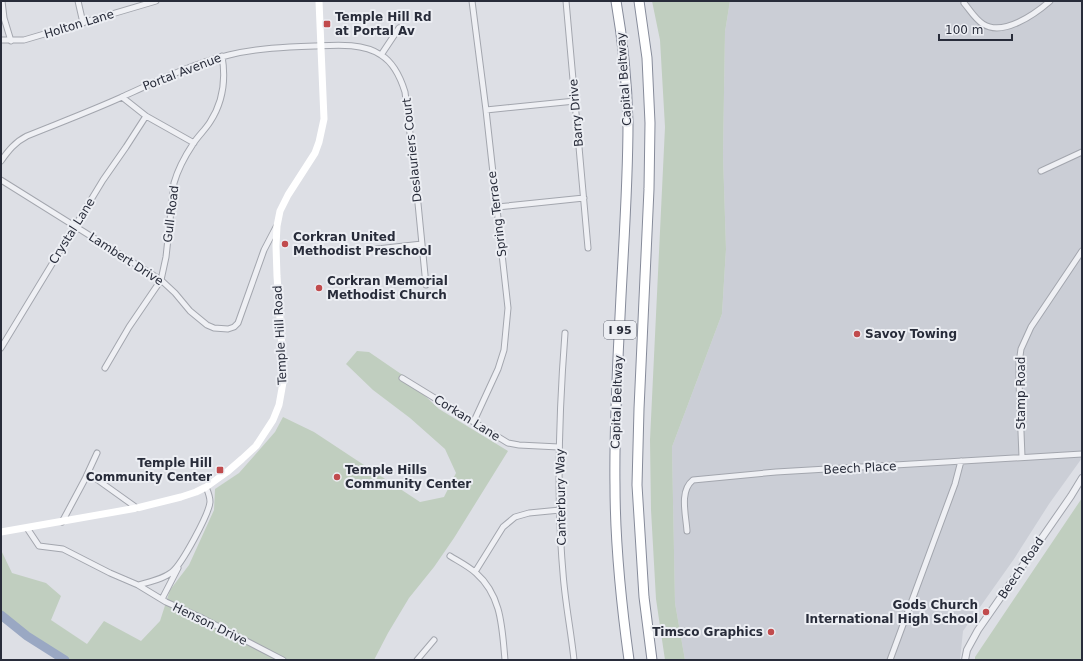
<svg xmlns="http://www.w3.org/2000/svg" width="1083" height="661" viewBox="0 0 1083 661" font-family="'DejaVu Sans',sans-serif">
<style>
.built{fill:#cbced6}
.green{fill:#c0cebf}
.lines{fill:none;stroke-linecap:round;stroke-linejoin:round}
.river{stroke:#9aa8c3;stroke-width:9}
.minor-casing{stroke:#a3a6ae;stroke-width:7}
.tertiary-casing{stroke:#a3a6ae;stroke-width:8}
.motorway-casing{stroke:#868b9a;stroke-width:11}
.minor{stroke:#eff0f4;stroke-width:5}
.tertiary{stroke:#eff0f4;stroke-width:6}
.secondary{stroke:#fff;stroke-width:7}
.motorway{stroke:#fff;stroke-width:9}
.poi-dot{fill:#c14b4d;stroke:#eceef3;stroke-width:1.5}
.labels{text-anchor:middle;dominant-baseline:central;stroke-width:4;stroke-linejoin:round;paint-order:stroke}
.shield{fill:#eceef3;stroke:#636672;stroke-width:1}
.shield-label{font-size:11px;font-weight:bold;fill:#282c3a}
.poi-label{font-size:12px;font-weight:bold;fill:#282c3a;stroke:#eceef3;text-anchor:start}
.street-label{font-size:12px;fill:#282c3a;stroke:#eceef3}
</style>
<rect width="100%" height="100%" fill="#dddfe5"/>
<path class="built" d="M 730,1 L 1082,1 L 1082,458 L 1049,504 L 1014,559 L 963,631 L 960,660 L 685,660 L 675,603 L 672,447 L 722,314 L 726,249 L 723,155 L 725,32 Z"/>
<path class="green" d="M 652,1 L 730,1 L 725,32 L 723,155 L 726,249 L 722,314 L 672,447 L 675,603 L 685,660 L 665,660 L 656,599 L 651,510 L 650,440 L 665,127 L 660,40 Z
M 357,351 L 369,352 L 404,376 L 439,409 L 508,451 L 454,538 L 434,567 L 409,598 L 388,633 L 374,660 L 67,660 L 1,621 L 1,550 L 12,573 L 46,583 L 61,596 L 51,620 L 87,644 L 104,621 L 141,641 L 160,621 L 170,590 L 189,565 L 214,510 L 215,489 L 239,473 L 275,432 L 283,417 L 314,432 L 420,502 L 444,497 L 456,473 L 445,449 L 410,418 L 373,390 L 346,364 Z
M 1082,498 L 1082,660 L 975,660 L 975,657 Z"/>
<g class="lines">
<path class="river" d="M 1,615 L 27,636 L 65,660"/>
<g class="minor-casing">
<path id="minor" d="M 2,1 L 4,18 L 11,41
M 78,1 L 83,23
M 472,1 L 486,110 L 508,308 L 504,350 L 498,369 L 474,421
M 566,1 L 588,248
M 964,3 C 970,10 975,19 983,24 C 1003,37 1035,14 1050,1
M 1,40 L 24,40 L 156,1
M 381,55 L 399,28
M 122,97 L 146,116 L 194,143
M 486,110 L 575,101
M 1,161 C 8,151 15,142 27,136 C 59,123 91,111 122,97 C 157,81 192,64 229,55 C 257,48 288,47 316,46 C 337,45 363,43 381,55 C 394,63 401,79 405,92 L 416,183 L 426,285
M 1041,171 L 1082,152
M 1,180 L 161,280 L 175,293 L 190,311 L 207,325 L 214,328 L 228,329 L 234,327 L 238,323 L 264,250 L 276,227
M 497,207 L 584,198
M 377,249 L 422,244
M 565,333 C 559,412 556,493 563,573 C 565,602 571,631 574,660
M 1,348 L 103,180 L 126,147 L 146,116
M 105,368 L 129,327 L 161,280 L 166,257 L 174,183 C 178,169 185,156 193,144 C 198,136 205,130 210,122 C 223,102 226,79 222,56
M 402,378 L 508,443 L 519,445 L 559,447
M 1022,457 L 1019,382 L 1019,363 L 1021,349 L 1031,327 L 1082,251
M 88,473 L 137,508
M 62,522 L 85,479 L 97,453
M 27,528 L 39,546 L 63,549 L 110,573 L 138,585 C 150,582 163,579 172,572 C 182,564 209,514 210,502 C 210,496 208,492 206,487
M 687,531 C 686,515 679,491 693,480 L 776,472 L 1082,454
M 450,556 C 458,561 468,566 476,573 C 502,596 502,628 505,660
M 475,572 L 503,527 L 515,517 L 529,513 L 560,510
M 138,585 L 166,602 L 202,618 L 283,660
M 162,599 L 178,568
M 417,660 L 434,640
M 890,660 L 955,484 L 961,461"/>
</g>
<g class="tertiary-casing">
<path id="tertiary" d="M 965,660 L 967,650 L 978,630 L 1071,496 L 1082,478"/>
</g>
<g class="motorway-casing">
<path id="motorway" d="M 616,1 C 623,41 627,82 628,123 C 628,181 624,238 621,296 C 618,359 614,422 615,485 C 615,543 621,602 629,660
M 639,1 L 647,58 L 650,123 L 649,189 L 639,409 L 637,485 L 644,597 L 652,660"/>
</g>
<use href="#minor" class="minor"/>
<use href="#tertiary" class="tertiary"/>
<path class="secondary" d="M 1,532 L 137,508 L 181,497 L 196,492 L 206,487 L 227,472 L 242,459 L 256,446 L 273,420 L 279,405 L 284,377 L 277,276 L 276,246 L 277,226 L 280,211 L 288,195 L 315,153 L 319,142 L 324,119 L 319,1"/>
<use href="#motorway" class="motorway"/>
</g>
<g class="poi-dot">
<rect x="323" y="20" width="8" height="8" rx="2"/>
<circle cx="285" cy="244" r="4"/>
<circle cx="319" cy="288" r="4"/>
<circle cx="857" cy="334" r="4"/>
<rect x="216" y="466" width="8" height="8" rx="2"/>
<circle cx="337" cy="477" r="4"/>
<circle cx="986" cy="612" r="4"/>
<circle cx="771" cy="632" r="4"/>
</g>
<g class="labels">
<rect class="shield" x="604" y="321" width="32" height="18" rx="3"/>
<g class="shield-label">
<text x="620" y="330">I 95</text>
</g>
<g class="poi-label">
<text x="335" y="17">Temple Hill Rd<tspan x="335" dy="14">at Portal Av</tspan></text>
<text x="293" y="237">Corkran United<tspan x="293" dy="14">Methodist Preschool</tspan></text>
<text x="327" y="281">Corkran Memorial<tspan x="327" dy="14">Methodist Church</tspan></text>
<text x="865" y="334">Savoy Towing</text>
<text x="212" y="463" text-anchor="end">Temple Hill<tspan x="212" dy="14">Community Center</tspan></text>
<text x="345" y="470">Temple Hills<tspan x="345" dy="14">Community Center</tspan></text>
<text x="978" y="605" text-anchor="end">Gods Church<tspan x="978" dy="14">International High School</tspan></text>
<text x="763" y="632" text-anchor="end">Timsco Graphics</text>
</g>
<g class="street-label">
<text transform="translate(79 24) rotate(-17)">Holton Lane</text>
<text transform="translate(182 72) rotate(-21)">Portal Avenue</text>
<text transform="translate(624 79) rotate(-94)">Capital Beltway</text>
<text transform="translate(576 113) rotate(-95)">Barry Drive</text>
<text transform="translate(412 150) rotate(-96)">Deslauriers Court</text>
<text transform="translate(171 214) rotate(-83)">Gull Road</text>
<text transform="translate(497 214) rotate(-97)">Spring Terrace</text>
<text transform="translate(72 231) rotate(-58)">Crystal Lane</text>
<text transform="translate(126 259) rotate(33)">Lambert Drive</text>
<text transform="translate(280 335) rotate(-93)">Temple Hill Road</text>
<text transform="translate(1021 393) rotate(-90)">Stamp Road</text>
<text transform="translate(617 402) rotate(-88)">Capital Beltway</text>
<text transform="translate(467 418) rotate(32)">Corkan Lane</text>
<text transform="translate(860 468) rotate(-3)">Beech Place</text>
<text transform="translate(561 497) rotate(-91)">Canterbury Way</text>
<text transform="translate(1021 568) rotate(-56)">Beech Road</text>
<text transform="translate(210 624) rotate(26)">Henson Drive</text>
</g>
</g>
<rect width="1083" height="661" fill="none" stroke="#282c3a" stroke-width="4"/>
<path d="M939 34v6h73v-6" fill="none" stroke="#282c3a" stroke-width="2"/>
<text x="945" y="34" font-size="12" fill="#282c3a" stroke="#eceef3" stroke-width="3" paint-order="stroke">100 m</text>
</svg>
